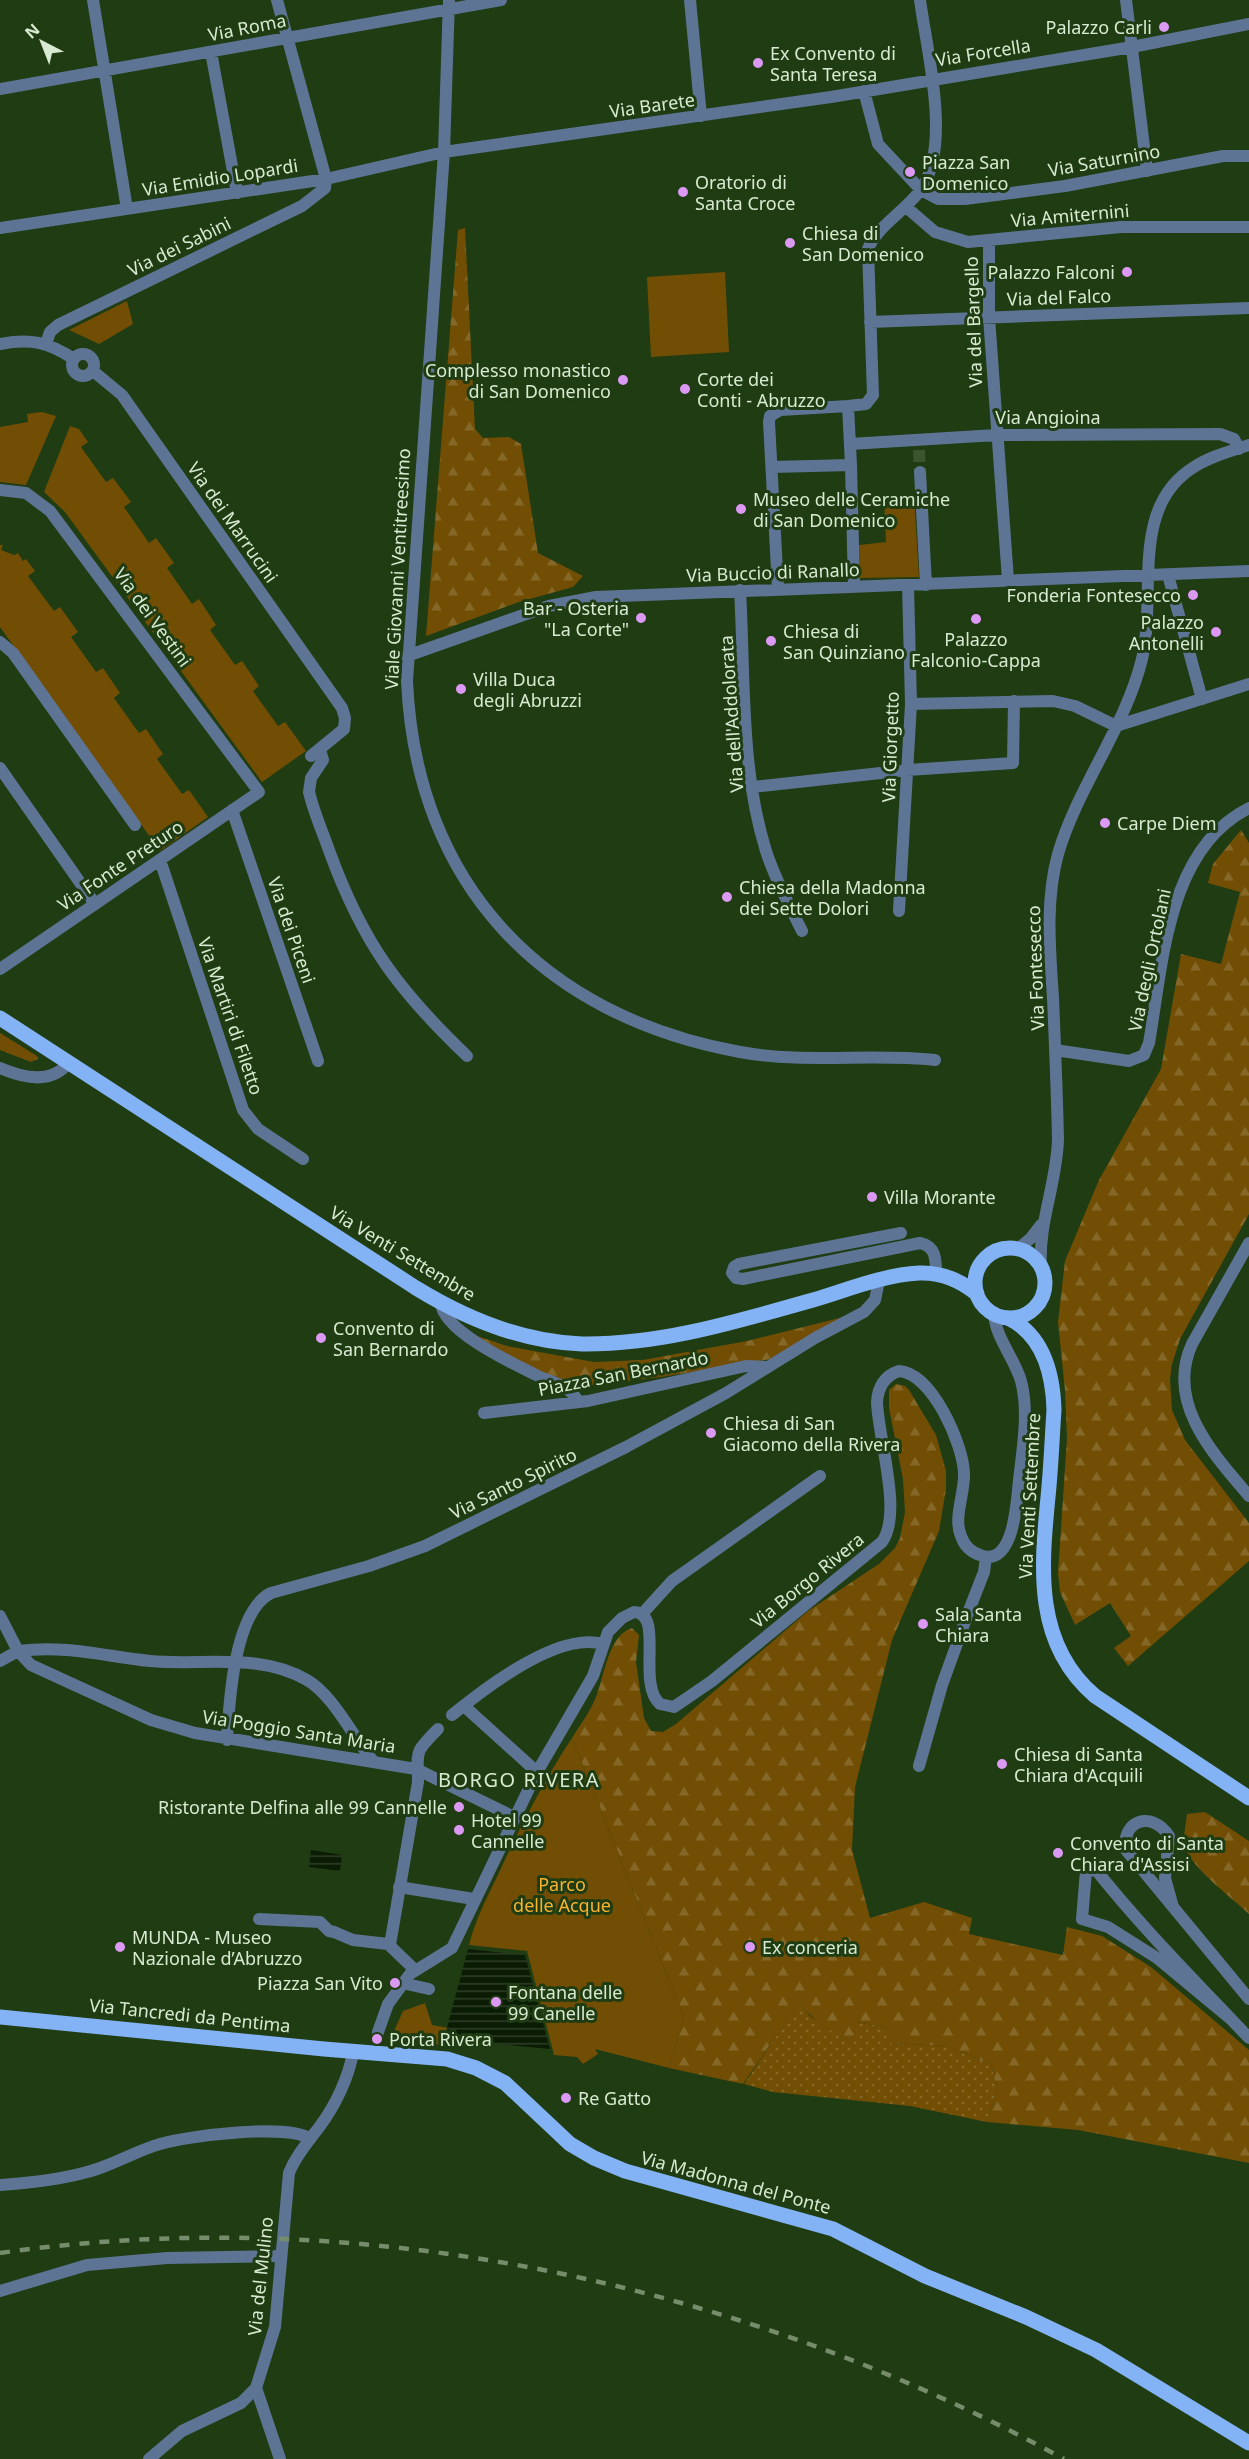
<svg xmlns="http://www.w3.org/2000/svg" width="1249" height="2459" viewBox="0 0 1249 2459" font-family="'Noto Sans',sans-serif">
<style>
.grass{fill:url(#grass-dots)}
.forest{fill:url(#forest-firs)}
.green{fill:#724e05}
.water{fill:url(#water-rules)}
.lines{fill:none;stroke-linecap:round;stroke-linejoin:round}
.minor-tunnel{stroke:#3b562f;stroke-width:12;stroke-dasharray:12 6;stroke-linecap:butt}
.service{stroke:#5d7494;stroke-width:12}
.pedestrian{stroke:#5d7494;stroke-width:12}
.minor{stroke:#5d7494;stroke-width:12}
.primary{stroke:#83b2f5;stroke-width:15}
.rail{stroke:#758d6b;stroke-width:4.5;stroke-dasharray:10 10;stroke-linecap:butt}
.poi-dot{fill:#dc99f4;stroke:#1f3c12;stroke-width:2}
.labels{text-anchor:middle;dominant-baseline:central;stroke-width:6;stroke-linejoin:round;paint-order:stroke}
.street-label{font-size:18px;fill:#d8ead1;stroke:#1f3c12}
.poi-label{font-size:18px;fill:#d8ead1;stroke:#1f3c12;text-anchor:start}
.park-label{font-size:18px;fill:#fab22d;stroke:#1f3c12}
.neighbourhood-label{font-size:20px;letter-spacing:1.5px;fill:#d8ead1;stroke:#1f3c12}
</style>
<defs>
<pattern id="grass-dots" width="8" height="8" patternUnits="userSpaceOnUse" patternTransform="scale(1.5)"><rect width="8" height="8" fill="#724e05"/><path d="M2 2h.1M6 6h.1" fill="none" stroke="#856828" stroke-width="1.8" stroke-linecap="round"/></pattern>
<pattern id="forest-firs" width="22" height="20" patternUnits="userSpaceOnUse" patternTransform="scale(1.5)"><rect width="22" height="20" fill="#724e05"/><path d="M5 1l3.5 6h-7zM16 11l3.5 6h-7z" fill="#856828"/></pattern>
<pattern id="water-rules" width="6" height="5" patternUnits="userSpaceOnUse" patternTransform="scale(1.5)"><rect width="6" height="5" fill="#0b1c04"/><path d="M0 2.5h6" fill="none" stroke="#2e3d28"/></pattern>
</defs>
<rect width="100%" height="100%" fill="#1f3c12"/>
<path class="grass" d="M 799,2002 L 810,2016 L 828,2029 L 857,2022 L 891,2028 L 890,2043 L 947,2046 L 991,2064 L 997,2090 L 987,2122 L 910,2106 L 773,2092 L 744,2084 Z"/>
<path class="forest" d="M 465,228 L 475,429 L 483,438 L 509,437 L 521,444 L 538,553 L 583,576 L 573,587 L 519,602 L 426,636 L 458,230 Z
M 1241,830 L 1249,843 L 1249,1214 L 1180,1339 L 1172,1364 L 1170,1379 L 1172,1410 L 1185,1440 L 1249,1523 L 1249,1561 L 1128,1666 L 1114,1648 L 1131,1636 L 1110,1603 L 1075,1625 L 1060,1592 L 1058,1573 L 1067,1438 L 1065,1390 L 1058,1322 L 1065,1261 L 1099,1180 L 1161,1069 L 1181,954 L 1221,964 L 1240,892 L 1208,883 L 1213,864 Z
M 0,1033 L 37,1056 L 38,1059 L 31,1062 L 0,1050 Z
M 864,1312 L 784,1357 L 661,1377 L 574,1387 L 532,1369 L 474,1335 L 507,1346 L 594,1362 L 643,1360 L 747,1341 Z
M 896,1384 L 905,1386 L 909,1390 L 936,1435 L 946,1471 L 946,1489 L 939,1531 L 892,1640 L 855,1787 L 852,1850 L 870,1918 L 924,1902 L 972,1918 L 969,1934 L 1063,1955 L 1067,1927 L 1102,1936 L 1151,1967 L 1249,2050 L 1249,2163 L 1078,2130 L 987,2122 L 997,2090 L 991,2064 L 947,2046 L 890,2043 L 890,2028 L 858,2022 L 855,2039 C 831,2036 814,2020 799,2003 L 743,2084 L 669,2068 L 684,2017 L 572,1738 C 580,1725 590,1712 596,1697 C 604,1678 608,1635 632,1628 L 639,1635 L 636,1662 L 644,1718 L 651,1731 L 663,1732 L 676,1724 L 808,1611 L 879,1564 L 895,1548 L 900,1538 L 905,1512 L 903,1479 L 889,1408 L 889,1390 Z
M 1205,1812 L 1249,1841 L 1249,1914 C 1231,1897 1199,1874 1187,1852 C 1181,1841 1186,1826 1187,1814 Z"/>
<path class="green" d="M 725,272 L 729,352 L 651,357 L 647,277 Z
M 127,301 L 133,324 L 99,344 L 69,330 Z
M 42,412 L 56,416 L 26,485 L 0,482 L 0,427 L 28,422 L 27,414 Z
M 70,426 L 79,429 L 88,442 L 81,447 L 106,482 L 113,478 L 131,502 L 124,507 L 149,543 L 156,538 L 174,563 L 167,568 L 192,604 L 199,599 L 216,625 L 210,630 L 235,665 L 242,661 L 259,686 L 253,691 L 278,726 L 285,722 L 306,751 L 262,782 L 65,512 L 44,492 Z
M 914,495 L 919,577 L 860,578 L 859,545 L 886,542 L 884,498 Z
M 0,545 L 3,545 L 1,550 L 14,555 L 18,553 L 23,561 L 26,559 L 35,571 L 28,576 L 54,611 L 60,607 L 78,632 L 71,637 L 96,672 L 103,668 L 120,693 L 114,698 L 139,733 L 146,729 L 163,754 L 157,759 L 182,794 L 189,790 L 208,817 L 160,851 L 0,627 Z
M 572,1738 L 684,2017 L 669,2068 L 595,2049 L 598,2054 L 583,2064 L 577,2057 L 554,2055 L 527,1951 L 469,1945 C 475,1921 486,1899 497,1877 C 519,1829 543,1782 572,1738 Z
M 425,2003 L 432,2025 L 448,2028 L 441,2045 L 390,2040 L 403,2011 Z"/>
<path class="water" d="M 311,1850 L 342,1855 L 340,1871 L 309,1867 Z
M 468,1949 L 525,1955 L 550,2049 L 444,2039 Z"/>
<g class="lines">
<path class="minor-tunnel" d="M 919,450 L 920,472
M 376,2043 L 378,2032"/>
<path class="service" d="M 0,642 L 13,653 L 135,825
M 320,750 L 323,760 L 311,778 L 309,792 C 314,813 323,833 330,853 C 363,943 398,990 467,1056
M 0,768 L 95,904
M 901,1233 L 739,1264 L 734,1267 L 732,1273 L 736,1278 L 743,1279 L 920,1243 C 936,1246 936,1260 936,1274
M 18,1651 C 67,1645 103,1656 150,1661 C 203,1666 258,1652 307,1680 C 333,1695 353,1737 373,1761
M 464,1706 L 537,1772
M 416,1769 L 514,1817
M 399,1887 L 474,1899
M 1173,1907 L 1165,1878 L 1169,1836 C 1152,1810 1121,1820 1126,1850 L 1249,1999
M 1233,2021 L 1157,1958 L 1108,1927 L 1082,1919 L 1086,1871 L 1096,1870 C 1144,1930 1197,1983 1249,2038
M 0,2185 C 29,2183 59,2180 87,2172 C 112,2166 135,2151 160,2144 C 186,2136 290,2123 310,2139
M 0,2291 L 87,2265 L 167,2258 L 281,2256
M 256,2388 L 280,2459"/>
<path class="pedestrian" d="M 1168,575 L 1202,699
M 919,1766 L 942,1685 L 968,1613
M 259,1919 L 320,1922 L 329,1931 L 334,1932
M 402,1983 L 429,1989"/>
<path class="minor" d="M 93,0 L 127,209
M 449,0 L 444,152 L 407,681 C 416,884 542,1016 740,1052 C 805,1064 870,1053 935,1060
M 690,0 L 701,116
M 1126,0 L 1147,171
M 211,52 L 237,193
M 0,89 L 501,0
M 864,91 L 878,144 L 921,190 L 938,199 L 965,199 L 1065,186 L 1223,156 L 1249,156
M 906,207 L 935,232 L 968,242 L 1121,227 L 1249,227
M 0,228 L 326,179 L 444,152 L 831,97 L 1132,47 L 1249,24
M 989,241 L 989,317 L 1008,580
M 870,322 L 1249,308
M 0,344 C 30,338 48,342 74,359
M 46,344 L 50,332 L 58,325 L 302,206 L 325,188 L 326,179 L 277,0
M72 365a11 11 0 1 1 22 0a11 11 0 1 1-22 0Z
M 93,371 L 122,395 L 342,708 L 345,718 L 344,729 L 311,756
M 848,406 L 866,404 L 873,395 L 868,249 C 876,227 908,209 922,188 C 951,143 927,52 920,0
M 850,444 L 996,435 L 1220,434 L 1234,439 L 1239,449
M 851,465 L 854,587
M 772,467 L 851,465 L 848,406 L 780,410 L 770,416 L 769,422 L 778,589
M 920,472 L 926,585
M 0,490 L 26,493 L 50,511 L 259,792 L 0,969
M 740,590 C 745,676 740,768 766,851 C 775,879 789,905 802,931
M 407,656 L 549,606 L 596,597 L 1249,571
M 911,704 L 1053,701 L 1075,706 L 1116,726
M 1116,726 L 1249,684
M 753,787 L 908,770 L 1013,763 L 1014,701
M 232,810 L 318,1061
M 160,860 L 243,1110 L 258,1129 L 303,1159
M 899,911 L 911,704 L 908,585
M 1055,1050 L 1129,1061 L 1144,1055 L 1149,1043 C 1163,963 1167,849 1249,808
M 0,1068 C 23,1078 52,1085 69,1062
M 1249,1243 L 1192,1344 C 1165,1403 1214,1455 1249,1496
M 1018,1249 L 1031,1238 L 1041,1225
M 1041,1267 C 1038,1223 1057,1183 1058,1139 C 1057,1092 1055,1045 1053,998 C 1050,951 1045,901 1058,854 C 1078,786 1125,728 1142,659 C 1157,594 1129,507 1194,467 C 1211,456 1231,451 1249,445
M 441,1303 C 443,1331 512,1363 536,1375 C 550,1382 572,1386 578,1402
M 484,1413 L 588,1401 L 746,1366 L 767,1367
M 968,1613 L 984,1572 L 986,1557
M 642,1614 L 672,1581 L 820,1476
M 0,1616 L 18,1651 L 31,1665 L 151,1720 L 195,1733 L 416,1769
M 0,1661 L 18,1651
M 452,1715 C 485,1688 558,1631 603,1644
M 227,1740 C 229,1703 234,1611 271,1593 L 369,1566 L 425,1546 L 626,1447 L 726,1393 L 815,1338 L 864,1312 L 875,1300 L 879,1281
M 334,1932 L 353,1940 L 388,1944 L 414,1969
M 390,1945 L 418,1782 C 418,1751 413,1754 438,1729
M 378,2032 L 388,2004 L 410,1974 L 452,1948 L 537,1772 L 593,1676 L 608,1632 L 622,1618 L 634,1612 C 665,1613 636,1683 660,1704 L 674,1707 L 712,1681 L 882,1542 C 903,1513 878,1438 877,1402 C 878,1387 884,1376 899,1371 C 932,1373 963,1444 964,1473 C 965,1493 953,1518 961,1536 C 964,1545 971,1552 980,1555 C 1012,1568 1016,1509 1018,1490 C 1021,1456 1030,1415 1021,1381 C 1014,1357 996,1339 994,1314
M 149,2459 L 182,2431 L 241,2403 L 256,2388 L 275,2327 L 289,2173 C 296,2155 309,2141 320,2126 C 335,2106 349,2077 353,2052"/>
<path class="primary" d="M 0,1018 L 416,1288 C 465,1318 523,1342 582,1344 C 661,1345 738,1321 813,1300 C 847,1290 883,1275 919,1273 C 941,1272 960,1280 977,1294
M975 1283a35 35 0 1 1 70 0a35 35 0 1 1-70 0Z
M 1008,1318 C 1043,1335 1053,1374 1054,1410 C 1052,1439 1051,1468 1048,1497 C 1041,1569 1034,1644 1095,1696 L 1249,1798
M 0,2017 L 324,2049 L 447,2059 L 476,2068 L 505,2083 L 570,2144 L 594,2158 L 625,2171 L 833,2229 L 925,2276 L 1026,2317 L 1096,2350 L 1249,2443"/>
<path class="rail" d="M 0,2253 C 362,2201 744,2284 1064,2459"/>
</g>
<g class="poi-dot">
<circle cx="1164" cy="27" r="6"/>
<circle cx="758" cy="63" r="6"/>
<circle cx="910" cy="172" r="6"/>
<circle cx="683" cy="192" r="6"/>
<circle cx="790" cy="243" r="6"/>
<circle cx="1127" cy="272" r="6"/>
<circle cx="623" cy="380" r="6"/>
<circle cx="685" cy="389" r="6"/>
<circle cx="741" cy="509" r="6"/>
<circle cx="1193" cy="595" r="6"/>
<circle cx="641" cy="618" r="6"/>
<circle cx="976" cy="619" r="6"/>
<circle cx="1216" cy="632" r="6"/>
<circle cx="771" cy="641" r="6"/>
<circle cx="461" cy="689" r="6"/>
<circle cx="1105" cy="823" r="6"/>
<circle cx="727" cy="897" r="6"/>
<circle cx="872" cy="1197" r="6"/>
<circle cx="321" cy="1338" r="6"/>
<circle cx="711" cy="1433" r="6"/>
<circle cx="923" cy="1624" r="6"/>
<circle cx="1002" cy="1764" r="6"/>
<circle cx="459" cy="1807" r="6"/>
<circle cx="459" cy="1830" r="6"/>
<circle cx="1058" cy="1853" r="6"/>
<circle cx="120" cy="1947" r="6"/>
<circle cx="750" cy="1947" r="6"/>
<circle cx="395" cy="1983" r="6"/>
<circle cx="496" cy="2002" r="6"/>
<circle cx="377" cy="2039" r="6"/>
<circle cx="566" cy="2098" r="6"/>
</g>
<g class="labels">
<g class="street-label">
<text transform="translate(247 27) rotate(-11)">Via Roma</text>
<text transform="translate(983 52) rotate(-9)">Via Forcella</text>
<text transform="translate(652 105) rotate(-8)">Via Barete</text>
<text transform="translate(1104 160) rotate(-10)">Via Saturnino</text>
<text transform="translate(220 177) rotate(-9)">Via Emidio Lopardi</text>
<text transform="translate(1070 215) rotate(-5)">Via Amiternini</text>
<text transform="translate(179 246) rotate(-26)">Via dei Sabini</text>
<text transform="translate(1059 297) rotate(-2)">Via del Falco</text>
<text transform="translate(973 322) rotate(-92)">Via del Bargello</text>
<text x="1048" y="417">Via Angioina</text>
<text transform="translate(233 522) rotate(55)">Via dei Marrucini</text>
<text transform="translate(397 569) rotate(-87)">Viale Giovanni Ventitreesimo</text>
<text transform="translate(773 572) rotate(-2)">Via Buccio di Ranallo</text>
<text transform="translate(153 617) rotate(54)">Via dei Vestini</text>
<text transform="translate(731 714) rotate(-94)">Via dell'Addolorata</text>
<text transform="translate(890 747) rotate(-88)">Via Giorgetto</text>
<text transform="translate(120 865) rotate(-34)">Via Fonte Preturo</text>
<text transform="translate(292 930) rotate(71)">Via dei Piceni</text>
<text transform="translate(1149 960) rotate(-78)">Via degli Ortolani</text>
<text transform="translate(1035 968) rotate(-92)">Via Fontesecco</text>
<text transform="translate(231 1016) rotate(71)">Via Martiri di Filetto</text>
<text transform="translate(403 1253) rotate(31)">Via Venti Settembre</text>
<text transform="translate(623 1373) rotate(-11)">Piazza San Bernardo</text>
<text transform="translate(513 1483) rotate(-26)">Via Santo Spirito</text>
<text transform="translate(1029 1496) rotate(-87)">Via Venti Settembre</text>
<text transform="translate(807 1580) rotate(-39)">Via Borgo Rivera</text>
<text transform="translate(299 1731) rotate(9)">Via Poggio Santa Maria</text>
<text transform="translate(190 2015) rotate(6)">Via Tancredi da Pentima</text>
<text transform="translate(736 2182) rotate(15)">Via Madonna del Ponte</text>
<text transform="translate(260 2276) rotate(-84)">Via del Mulino</text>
</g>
<g class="poi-label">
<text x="1152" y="27" text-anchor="end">Palazzo Carli</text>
<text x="770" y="53">Ex Convento di<tspan x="770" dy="21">Santa Teresa</tspan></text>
<text x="922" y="162">Piazza San<tspan x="922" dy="21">Domenico</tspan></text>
<text x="695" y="182">Oratorio di<tspan x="695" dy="21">Santa Croce</tspan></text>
<text x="802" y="233">Chiesa di<tspan x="802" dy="21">San Domenico</tspan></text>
<text x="1115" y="272" text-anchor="end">Palazzo Falconi</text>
<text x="611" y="370" text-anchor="end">Complesso monastico<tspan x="611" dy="21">di San Domenico</tspan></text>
<text x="697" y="379">Corte dei<tspan x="697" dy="21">Conti - Abruzzo</tspan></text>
<text x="753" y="499">Museo delle Ceramiche<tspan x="753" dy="21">di San Domenico</tspan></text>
<text x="1181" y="595" text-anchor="end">Fonderia Fontesecco</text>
<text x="629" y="608" text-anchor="end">Bar - Osteria<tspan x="629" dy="21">"La Corte"</tspan></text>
<text x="1204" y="622" text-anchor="end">Palazzo<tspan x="1204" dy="21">Antonelli</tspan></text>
<text x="783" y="631">Chiesa di<tspan x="783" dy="21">San Quinziano</tspan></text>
<text x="976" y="639" text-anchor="middle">Palazzo<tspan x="976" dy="21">Falconio-Cappa</tspan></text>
<text x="473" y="679">Villa Duca<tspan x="473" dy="21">degli Abruzzi</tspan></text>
<text x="1117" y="823">Carpe Diem</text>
<text x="739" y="887">Chiesa della Madonna<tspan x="739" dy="21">dei Sette Dolori</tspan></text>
<text x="884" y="1197">Villa Morante</text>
<text x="333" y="1328">Convento di<tspan x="333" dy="21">San Bernardo</tspan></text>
<text x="723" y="1423">Chiesa di San<tspan x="723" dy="21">Giacomo della Rivera</tspan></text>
<text x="935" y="1614">Sala Santa<tspan x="935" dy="21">Chiara</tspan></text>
<text x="1014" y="1754">Chiesa di Santa<tspan x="1014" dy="21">Chiara d'Acquili</tspan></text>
<text x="447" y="1807" text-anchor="end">Ristorante Delfina alle 99 Cannelle</text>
<text x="471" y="1820">Hotel 99<tspan x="471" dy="21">Cannelle</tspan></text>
<text x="1070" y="1843">Convento di Santa<tspan x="1070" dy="21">Chiara d'Assisi</tspan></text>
<text x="132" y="1937">MUNDA - Museo<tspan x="132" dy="21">Nazionale d’Abruzzo</tspan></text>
<text x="762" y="1947">Ex conceria</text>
<text x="383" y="1983" text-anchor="end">Piazza San Vito</text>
<text x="508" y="1992">Fontana delle<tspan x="508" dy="21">99 Canelle</tspan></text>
<text x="389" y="2039">Porta Rivera</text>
<text x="578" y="2098">Re Gatto</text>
</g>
<g class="park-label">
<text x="562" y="1884">Parco<tspan x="562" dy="21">delle Acque</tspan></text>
</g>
<g class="neighbourhood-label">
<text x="519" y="1779">BORGO RIVERA</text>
</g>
</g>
<g transform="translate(42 42) rotate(318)" stroke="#1f3c12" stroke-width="4.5" paint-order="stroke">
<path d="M0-4.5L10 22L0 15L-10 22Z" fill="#d8ead1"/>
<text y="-9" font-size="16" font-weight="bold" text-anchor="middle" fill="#d8ead1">N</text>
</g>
</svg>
